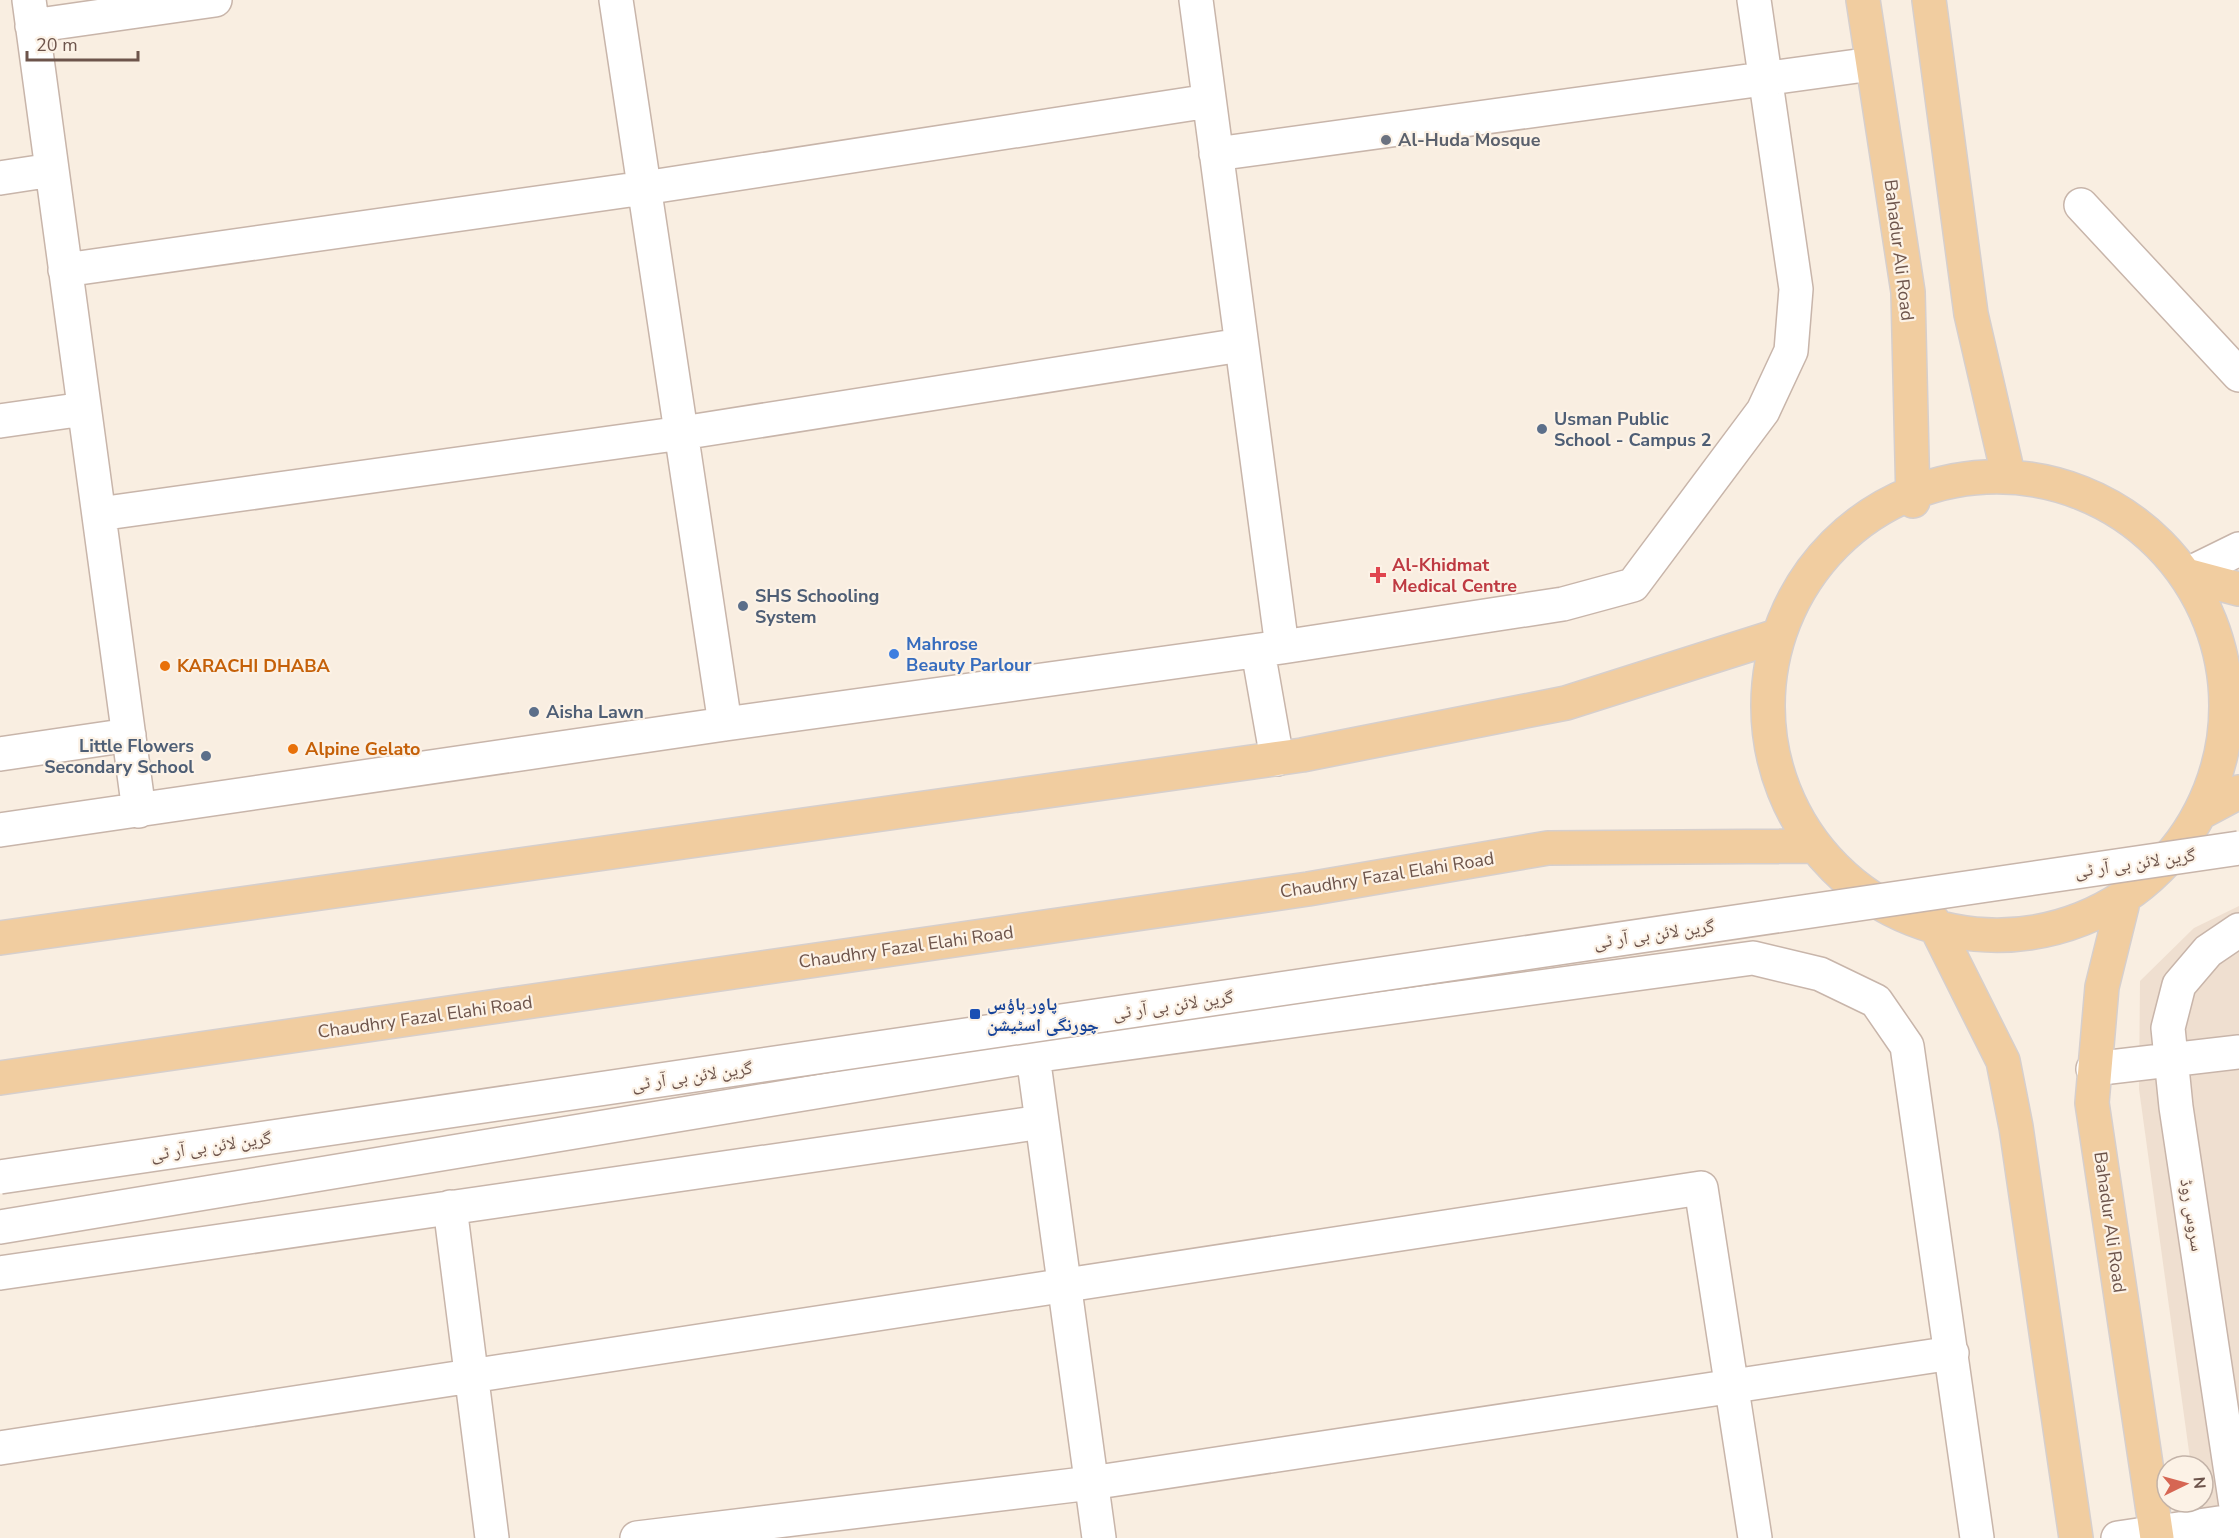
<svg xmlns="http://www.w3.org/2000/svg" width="2239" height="1538" viewBox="0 0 2239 1538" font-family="'Nunito Sans','Noto Naskh Arabic',sans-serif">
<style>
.residential{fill:#efdfd0}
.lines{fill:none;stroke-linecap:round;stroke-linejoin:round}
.minor-casing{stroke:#c8b5aa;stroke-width:36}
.major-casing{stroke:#d6cfcd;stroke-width:36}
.minor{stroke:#fff;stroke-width:33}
.major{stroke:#f1cda0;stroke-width:33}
.minor-bridge-casing{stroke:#c8b5aa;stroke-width:36;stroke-linecap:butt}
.minor-bridge{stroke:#fff;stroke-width:33}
.worship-dot{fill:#6b7280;stroke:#fcf2e6;stroke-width:2}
.service-dot{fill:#5c6f8a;stroke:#fcf2e6;stroke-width:2}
.health-dot{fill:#e0444e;stroke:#fcf2e6;stroke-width:2}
.shop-dot{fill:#3f7fe0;stroke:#fcf2e6;stroke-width:2}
.food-dot{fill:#e8710a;stroke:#fcf2e6;stroke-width:2}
.transit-dot{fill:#1a4fb4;stroke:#fcf2e6;stroke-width:2}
.labels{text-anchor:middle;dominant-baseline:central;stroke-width:4.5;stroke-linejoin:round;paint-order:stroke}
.worship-label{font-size:18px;font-weight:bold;fill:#5b616d;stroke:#fcf2e6;text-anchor:start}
.street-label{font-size:18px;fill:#6d544b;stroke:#fcf2e6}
.service-label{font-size:18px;font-weight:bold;fill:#4e5e75;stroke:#fcf2e6;text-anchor:start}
.health-label{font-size:18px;font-weight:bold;fill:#be3a42;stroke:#fcf2e6;text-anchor:start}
.shop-label{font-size:18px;font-weight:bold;fill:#366cbe;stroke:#fcf2e6;text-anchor:start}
.food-label{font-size:18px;font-weight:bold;fill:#c56008;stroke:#fcf2e6;text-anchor:start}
.transit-label{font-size:18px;font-weight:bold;fill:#164399;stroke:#fcf2e6;text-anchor:start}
</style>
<rect width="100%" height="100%" fill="#f9eee1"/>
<path class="residential" d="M 2239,906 L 2239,1538 L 2201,1538 L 2196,1502 L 2203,1502 L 2203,1466 L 2191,1466 L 2139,1089 L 2140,981 L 2194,928 Z"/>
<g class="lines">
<g class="minor-casing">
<path id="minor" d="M 29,0 L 139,811
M 616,0 L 725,724
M 1196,0 L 1282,647
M 32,26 L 215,0
M 1216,154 L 1872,64
M 0,178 L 52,170
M 2081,205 L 2239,375
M 65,270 L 644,188 L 1209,101
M 0,421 L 84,409
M 99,514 L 682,433 L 1241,345
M 2186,575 L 2239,549
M 1258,651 L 1277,759
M 0,754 L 129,735
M 0,830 L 725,724 L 1282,647 L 1563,604 L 1633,585 L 1763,411 L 1791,351 L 1796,289 L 1754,0
M 2239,930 L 2208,951 L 2179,985 L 2168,1028 L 2176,1107 L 2239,1526
M 1033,1056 L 1099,1538
M 2093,1069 L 2239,1052
M 450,1207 L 492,1538
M 0,1227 L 1033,1056 L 1753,958 L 1820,974 L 1876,1001 L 1907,1046 L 1977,1538
M 0,1273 L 1042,1122
M 0,1448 L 1701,1188 L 1755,1538
M 637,1538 L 1091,1483 L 1952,1353
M 2118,1538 L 2239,1520"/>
</g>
<g class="major-casing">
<path id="major" d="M 1863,0 L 1908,292 L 1913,501
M 1929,0 L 1971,314 L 2008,474
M1768 706a229 229 0 1 1 458 0a229 229 0 1 1-458 0Z
M 2186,575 L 2239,589
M 2200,813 L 2239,792
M 2122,906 L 2102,987 L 2092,1103 L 2157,1538
M 1933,921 L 2003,1061 L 2016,1127 L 2076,1538
M 0,938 L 1302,755 L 1566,703 L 1777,636
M 0,1078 L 1308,889 L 1548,848 L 1814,846"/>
</g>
<use href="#minor" class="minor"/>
<use href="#major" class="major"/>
<g class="minor-bridge-casing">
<path id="minor-bridge" d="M 0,1177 L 2239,848"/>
</g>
<use href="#minor-bridge" class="minor-bridge"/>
</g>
<circle class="worship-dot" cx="1386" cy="140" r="6"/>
<g class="service-dot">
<circle cx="1542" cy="429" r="6"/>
<circle cx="743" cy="606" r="6"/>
<circle cx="534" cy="712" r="6"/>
<circle cx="206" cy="756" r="6"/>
</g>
<path class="health-dot" d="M1375 566h6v6h6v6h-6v6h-6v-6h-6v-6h6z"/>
<circle class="shop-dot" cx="894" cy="654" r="6"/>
<g class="food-dot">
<circle cx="165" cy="666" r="6"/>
<circle cx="293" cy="749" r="6"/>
</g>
<rect class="transit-dot" x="969" y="1008" width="12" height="12" rx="3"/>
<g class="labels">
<g class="worship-label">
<text x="1398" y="140">Al-Huda Mosque</text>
</g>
<g class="street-label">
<text transform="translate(1899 250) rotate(83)">Bahadur Ali Road</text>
<text transform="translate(2135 863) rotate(-8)">گرین لائن بی آر ٹی</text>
<text transform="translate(1387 875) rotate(-9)">Chaudhry Fazal Elahi Road</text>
<text transform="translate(1654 934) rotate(-8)">گرین لائن بی آر ٹی</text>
<text transform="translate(906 947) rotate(-8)">Chaudhry Fazal Elahi Road</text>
<text transform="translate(1173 1005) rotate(-8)">گرین لائن بی آر ٹی</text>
<text transform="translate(425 1017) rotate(-8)">Chaudhry Fazal Elahi Road</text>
<text transform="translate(692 1076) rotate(-8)">گرین لائن بی آر ٹی</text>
<text transform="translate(211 1146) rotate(-8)">گرین لائن بی آر ٹی</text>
<text transform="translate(2192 1215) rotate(81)">سروس روڈ</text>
<text transform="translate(2110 1222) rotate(82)">Bahadur Ali Road</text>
</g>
<g class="service-label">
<text x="1554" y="419">Usman Public<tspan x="1554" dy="21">School - Campus 2</tspan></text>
<text x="755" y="596">SHS Schooling<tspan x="755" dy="21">System</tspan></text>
<text x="546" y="712">Aisha Lawn</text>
<text x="194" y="746" text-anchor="end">Little Flowers<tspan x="194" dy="21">Secondary School</tspan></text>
</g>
<g class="health-label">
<text x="1392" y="565">Al-Khidmat<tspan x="1392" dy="21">Medical Centre</tspan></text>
</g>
<g class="shop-label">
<text x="906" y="644">Mahrose<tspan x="906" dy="21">Beauty Parlour</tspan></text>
</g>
<g class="food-label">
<text x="177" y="666">KARACHI DHABA</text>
<text x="305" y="749">Alpine Gelato</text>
</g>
<g class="transit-label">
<text x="987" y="1004">پاور ہاؤس<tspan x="987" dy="21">چورنگی اسٹیشن</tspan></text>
</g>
</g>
<g transform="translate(2185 1484) rotate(85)"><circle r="28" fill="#fcf2e6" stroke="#c3b3a8" stroke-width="1.5"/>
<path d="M0-4.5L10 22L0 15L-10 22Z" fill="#d66653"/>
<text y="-9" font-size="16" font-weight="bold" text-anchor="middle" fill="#6d544b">N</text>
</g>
<path d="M27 51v9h111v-9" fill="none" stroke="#6d544b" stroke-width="3"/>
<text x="36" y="51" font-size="18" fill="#6d544b" stroke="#fcf2e6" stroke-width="4.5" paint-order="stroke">20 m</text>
</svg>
